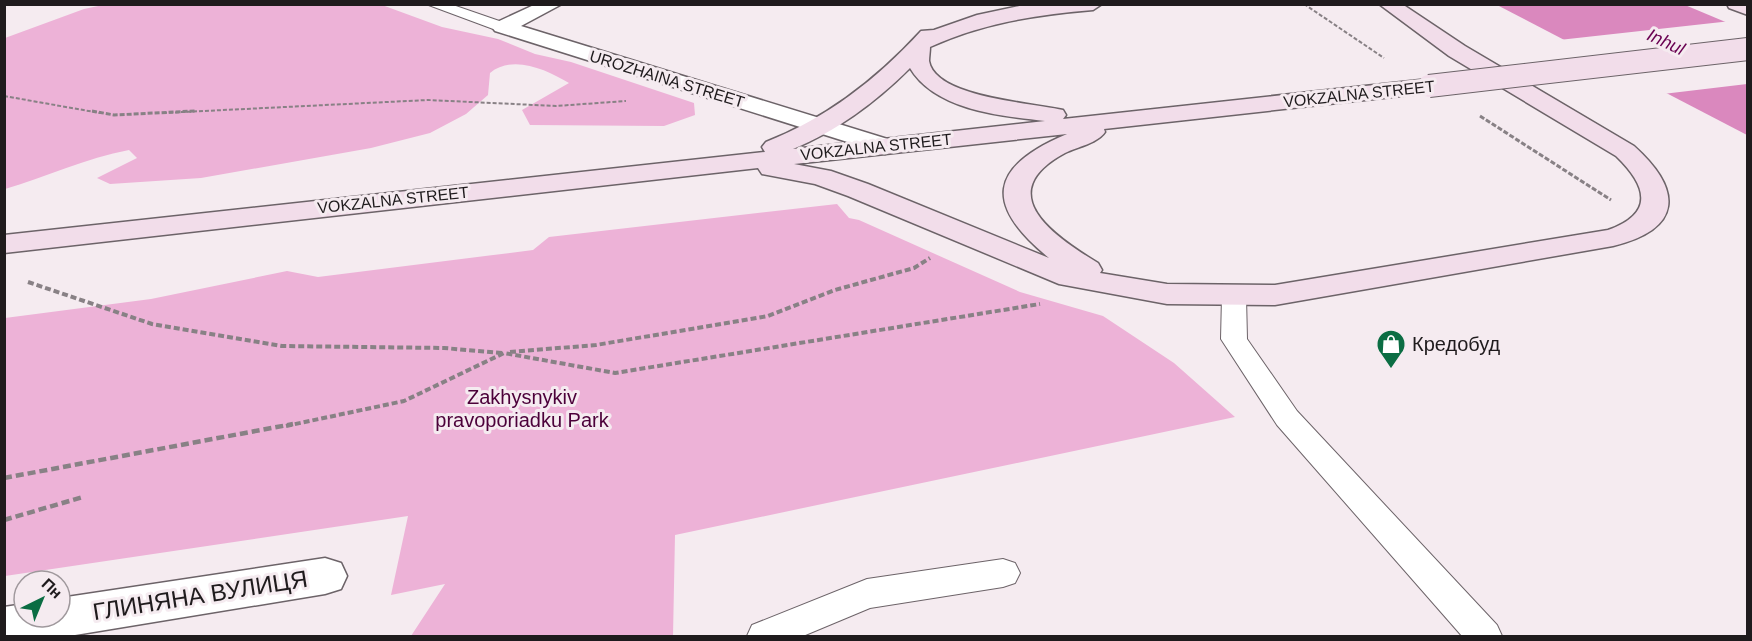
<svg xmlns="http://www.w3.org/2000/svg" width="1752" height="641" viewBox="0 0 1752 641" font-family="Arial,sans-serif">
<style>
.green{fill:#edb2d7}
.water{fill:#da88be}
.pier{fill:#f5ebf0}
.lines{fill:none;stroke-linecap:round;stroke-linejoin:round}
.lane-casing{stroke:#6c6368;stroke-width:2}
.street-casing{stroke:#6c6368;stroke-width:3}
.secondary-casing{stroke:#6c6368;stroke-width:3}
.path-far3{stroke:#888185;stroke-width:2;stroke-dasharray:4 2;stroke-linecap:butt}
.path-far2{stroke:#888185;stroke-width:3;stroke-dasharray:5 2;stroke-linecap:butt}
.path-far1{stroke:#888185;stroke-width:4;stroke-dasharray:6 3;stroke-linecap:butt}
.path{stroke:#888185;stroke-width:4.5;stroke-dasharray:8 4;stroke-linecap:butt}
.lane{fill:#fff;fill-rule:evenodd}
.street{fill:#fff;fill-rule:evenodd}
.secondary{fill:#f2ddea;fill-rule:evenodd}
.secondary-bridge-casing{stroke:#6c6368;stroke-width:24;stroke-linecap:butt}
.secondary-bridge{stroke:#f2ddea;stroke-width:22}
.labels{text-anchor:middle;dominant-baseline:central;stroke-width:6;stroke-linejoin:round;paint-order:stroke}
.far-street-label{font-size:16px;fill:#1f1b1d;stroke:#f5ebf0}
.far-water-label{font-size:18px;font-style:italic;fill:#690151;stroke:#f5ebf0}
.poi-label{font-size:20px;fill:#1f1b1d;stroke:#f5ebf0;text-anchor:start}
.park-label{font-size:20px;fill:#4c013a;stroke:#f5ebf0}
.near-street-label{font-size:24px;fill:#1f1b1d;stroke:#f5ebf0}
</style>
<rect width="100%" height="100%" fill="#f5ebf0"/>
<path class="green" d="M 103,5 L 382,5 L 442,27 L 498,39 L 535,54 L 571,62 L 694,103 L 695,115 L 664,126 L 530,125 L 522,110 L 569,83 C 547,70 513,54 490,73 L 488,95 L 466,114 L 430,133 L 371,148 L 201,178 L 110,184 L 97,178 L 137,158 L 129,150 C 86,158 46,177 5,189 L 5,38 L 84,9 Z
M 837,204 L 849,218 L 859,220 L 1020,292 L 1103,316 L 1174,363 L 1235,417 L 675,535 L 673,636 L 411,636 L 445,584 L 391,595 L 408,516 L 5,576 L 5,318 L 151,299 L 287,271 L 318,277 L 533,250 L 549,237 Z"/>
<path class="water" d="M 1497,5 L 1685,5 L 1747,31 L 1747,135 Z"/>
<path class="pier" d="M 1731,21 L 1748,28 L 1747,84 L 1663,94 L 1559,40 Z"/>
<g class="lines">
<g class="lane-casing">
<path id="lane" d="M 426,4 L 450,4 L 508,24 L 510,27 L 502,32 L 496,30 Z
M 1234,289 L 1243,292 L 1246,297 L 1247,339 L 1297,411 L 1497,625 L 1502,636 L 1462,636 L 1277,425 L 1221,339 L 1222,297 L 1225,292 Z
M 1003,559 L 1015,563 L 1020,573 L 1015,583 L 1003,587 L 870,608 L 803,636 L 747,636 L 752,625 L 867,579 Z"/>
</g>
<g class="street-casing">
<path id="street" d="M 536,4 L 562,4 L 521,26 L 894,141 L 898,146 L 894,151 L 885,154 L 876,151 L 495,31 L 492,27 L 495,23 Z
M 325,558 L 341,563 L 347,576 L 341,589 L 325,594 L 69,636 L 4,636 L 4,607 L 24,604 L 24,617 L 60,617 L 60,598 Z"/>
</g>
<g class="secondary-casing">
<path id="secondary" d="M 1102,4 L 1093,10 C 1035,15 983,23 930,47 C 930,51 929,57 929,61 C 935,98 1035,103 1063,110 L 1066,115 L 1063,119 L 1429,79 L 1437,81 L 1441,86 L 1437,91 L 1429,93 L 1104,129 L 1105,132 C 1098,143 1077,147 1065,153 C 991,193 1053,236 1098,263 L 1102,270 L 1100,273 L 1167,284 L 1275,285 L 1608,230 C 1655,213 1647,186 1616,156 L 1449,56 L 1379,4 L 1402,4 L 1465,46 L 1634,146 C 1683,190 1683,229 1613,246 L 1275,305 L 1167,304 L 1059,284 L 848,196 L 815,184 L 762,174 L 758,168 L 4,253 L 4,235 L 765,152 L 762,147 L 766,142 C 827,118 877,79 921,31 L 934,30 L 977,15 L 1024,5 ZM 910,68 C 935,110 1000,116 1045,121 L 793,149 C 837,131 877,101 910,68 ZM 1067,134 C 988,167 984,205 1049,258 L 868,184 L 831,171 L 794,164 Z
M 1727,4 L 1748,4 L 1748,15 L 1729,8 Z"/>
</g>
<path class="path-far3" d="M 1304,4 L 1384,58
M 4,96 L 100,113
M 163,113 L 428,100 L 556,106 L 626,101"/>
<path class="path-far2" d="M 92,111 L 114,115 L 195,111
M 1480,116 L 1611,200"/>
<path class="path-far1" d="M 28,282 L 152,324 L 282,346 L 444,348 L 502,353
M 510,352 L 596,345 L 768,316 L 835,290 L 914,268 L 930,258
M 286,426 L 404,401 L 504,353 L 615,373 L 1040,304"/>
<path class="path" d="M 4,478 L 293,424
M 4,520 L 83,497"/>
<use href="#lane" class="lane"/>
<use href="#street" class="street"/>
<use href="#secondary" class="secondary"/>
<g class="secondary-bridge-casing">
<path id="secondary-bridge" d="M 1429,86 L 1748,49"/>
</g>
<use href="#secondary-bridge" class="secondary-bridge"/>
</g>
<defs>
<g id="shop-pin" transform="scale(1.5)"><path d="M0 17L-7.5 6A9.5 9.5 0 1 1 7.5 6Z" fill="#0b6d43" stroke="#f5ebf0"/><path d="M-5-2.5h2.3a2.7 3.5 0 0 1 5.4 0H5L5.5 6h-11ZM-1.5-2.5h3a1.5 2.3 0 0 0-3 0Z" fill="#fff"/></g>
</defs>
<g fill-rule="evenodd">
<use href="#shop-pin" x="1391" y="344"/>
</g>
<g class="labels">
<g class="far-street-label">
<text transform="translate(667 79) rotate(17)">UROZHAINA STREET</text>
<text transform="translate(1359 94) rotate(-6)">VOKZALNA STREET</text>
<text transform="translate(876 147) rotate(-6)">VOKZALNA STREET</text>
<text transform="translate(393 200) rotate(-6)">VOKZALNA STREET</text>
</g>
<g class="far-water-label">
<text transform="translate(1666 42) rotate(25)">Inhul</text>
</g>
<g class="poi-label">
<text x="1412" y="344">Кредобуд</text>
</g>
<g class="park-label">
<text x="522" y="397">Zakhysnykiv<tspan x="522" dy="23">pravoporiadku Park</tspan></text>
</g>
<g class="near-street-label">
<text transform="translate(200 595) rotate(-9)">ГЛИНЯНА ВУЛИЦЯ</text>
</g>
</g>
<rect width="1752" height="641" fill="none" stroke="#1f1b1d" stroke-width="12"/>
<g transform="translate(42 599) rotate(43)"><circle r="28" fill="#f5ebf0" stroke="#9f989c" stroke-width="1.5"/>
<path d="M0-4.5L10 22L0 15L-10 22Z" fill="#0b6d43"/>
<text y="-9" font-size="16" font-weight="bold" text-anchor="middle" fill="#1f1b1d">Пн</text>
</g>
</svg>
